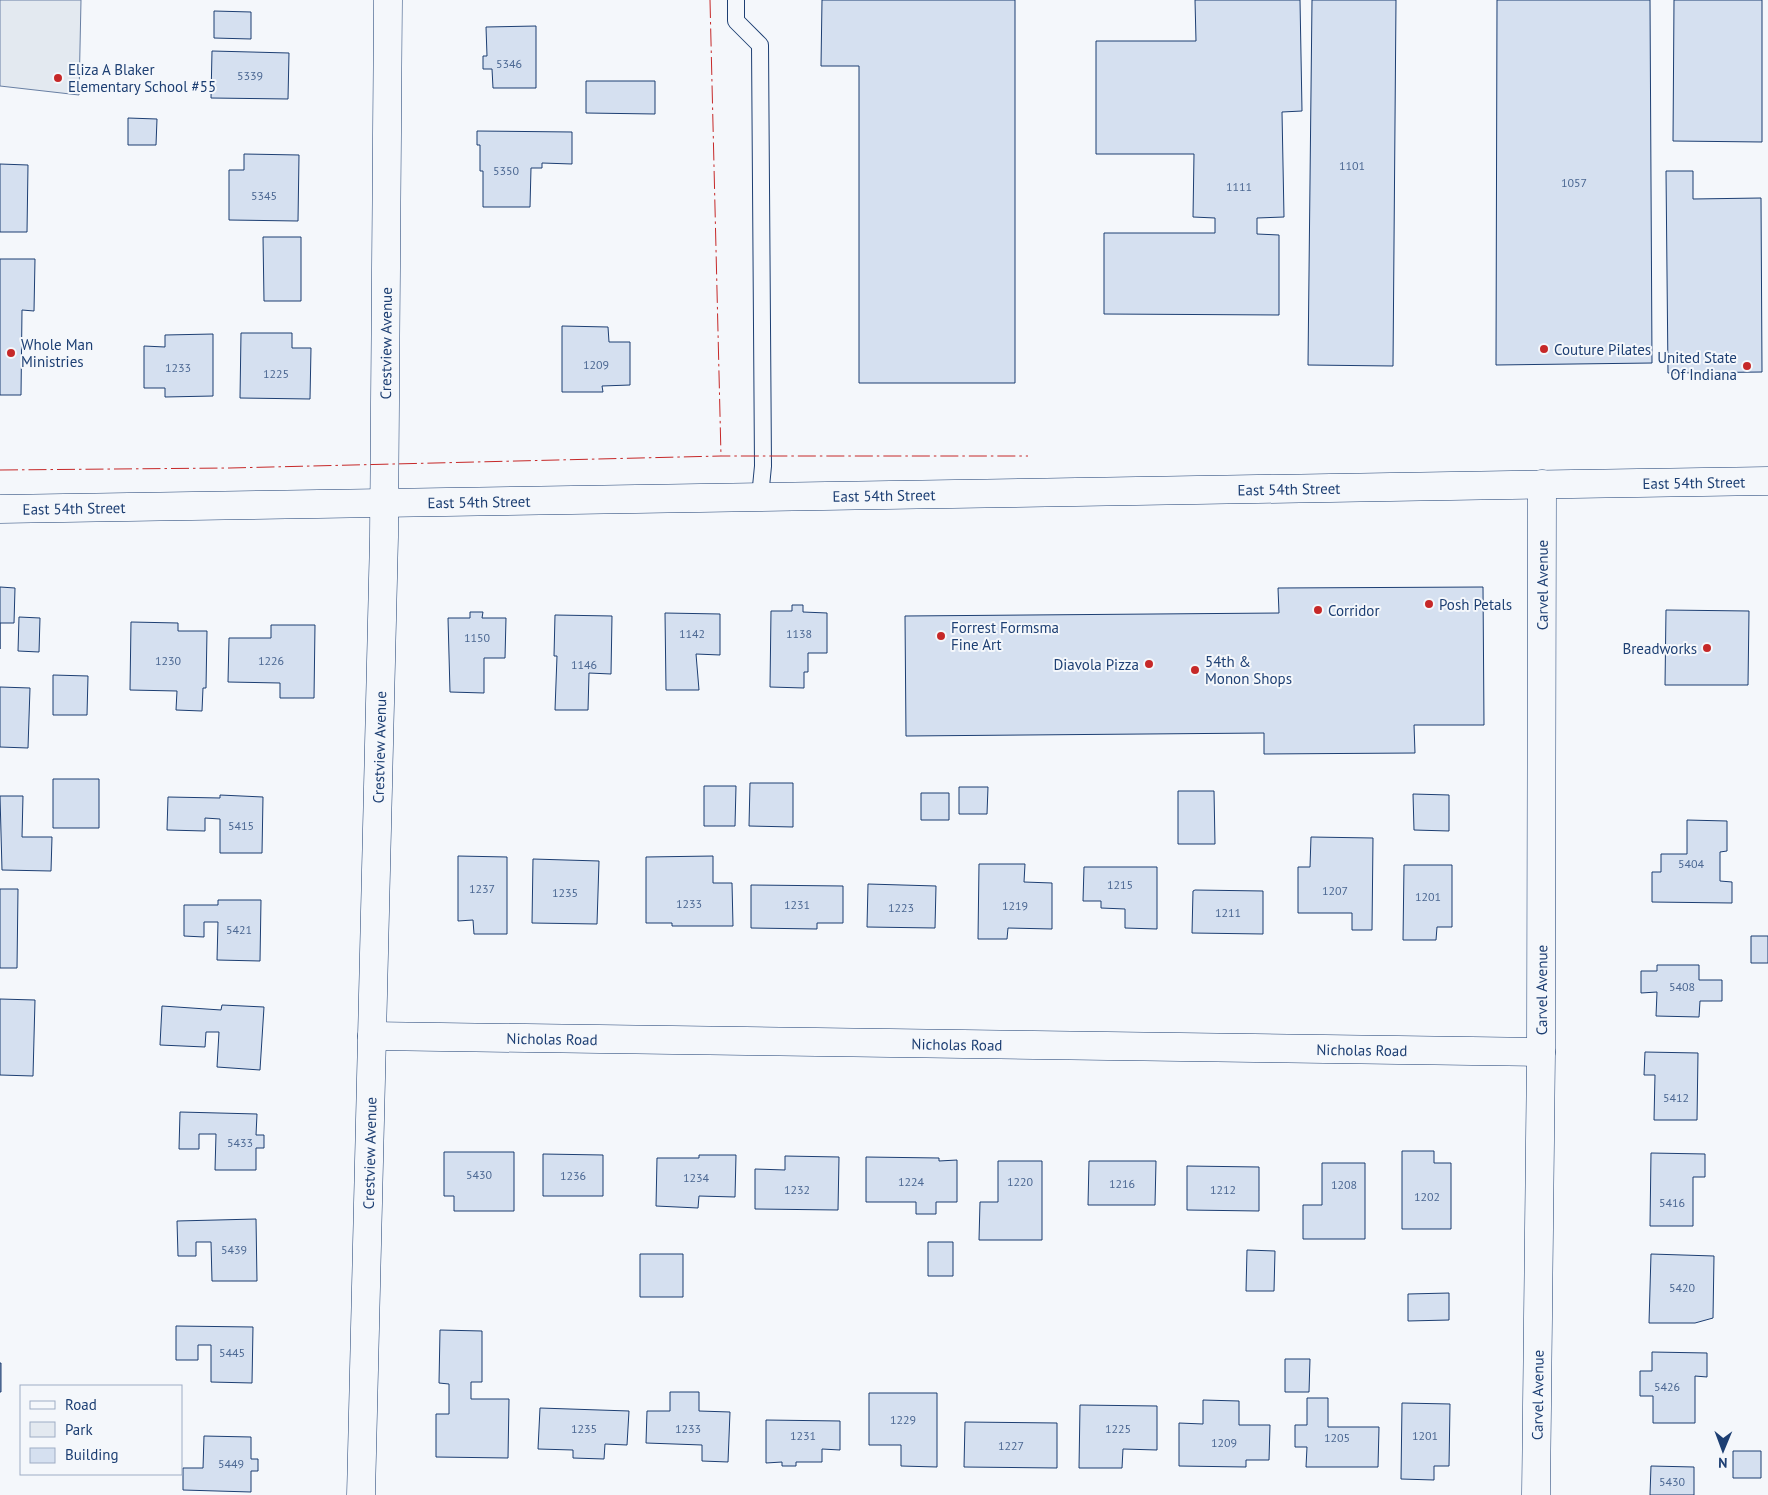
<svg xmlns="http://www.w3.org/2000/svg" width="1768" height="1495" viewBox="0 0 1768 1495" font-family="'PT Sans',sans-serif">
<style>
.green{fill:#e3e9f0;stroke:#687fa3}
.building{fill:#d5e0f0;stroke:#1d3f73}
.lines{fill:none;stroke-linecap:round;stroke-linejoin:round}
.service-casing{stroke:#1d3f73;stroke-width:18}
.minor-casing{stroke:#1d3f73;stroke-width:29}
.tertiary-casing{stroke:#1d3f73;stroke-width:29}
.service{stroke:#f4f7fb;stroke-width:16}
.minor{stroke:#f4f7fb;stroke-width:28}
.tertiary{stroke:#f4f7fb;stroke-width:28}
.power{stroke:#c62828;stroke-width:1;stroke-dasharray:18 4 2.5 4;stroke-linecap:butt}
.poi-dot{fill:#c62828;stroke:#f4f7fb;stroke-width:2}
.labels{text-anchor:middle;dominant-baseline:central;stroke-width:4;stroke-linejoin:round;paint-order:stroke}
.number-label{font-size:12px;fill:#4b6792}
.poi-label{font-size:15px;fill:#1d3f73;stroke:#f4f7fb;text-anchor:start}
.street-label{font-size:15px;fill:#1d3f73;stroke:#f4f7fb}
</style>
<rect width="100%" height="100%" fill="#f4f7fb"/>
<path class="green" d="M 0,0 L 81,0 L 79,95 L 0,86 Z"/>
<path class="building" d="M 822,0 L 1015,0 L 1015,383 L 859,383 L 859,66 L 821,66 Z
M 1195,0 L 1300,0 L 1302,111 L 1282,112 L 1284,217 L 1257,218 L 1257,234 L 1279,235 L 1279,315 L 1104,314 L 1104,233 L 1215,233 L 1215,218 L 1193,217 L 1194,154 L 1096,154 L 1096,41 L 1196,41 Z
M 1312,0 L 1396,0 L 1393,366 L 1308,365 Z
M 1497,0 L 1650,0 L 1652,363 L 1496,365 Z
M 1674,0 L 1762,0 L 1762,142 L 1673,141 Z
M 214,11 L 251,12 L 251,39 L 214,38 Z
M 536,26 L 536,88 L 493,88 L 492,69 L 483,69 L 483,56 L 487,56 L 486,27 Z
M 212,51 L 289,53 L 288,99 L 211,98 Z
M 586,81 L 655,81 L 655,114 L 586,113 Z
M 128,118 L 157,119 L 156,145 L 128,145 Z
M 477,131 L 572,132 L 572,164 L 542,163 L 542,168 L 531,168 L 530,207 L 483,207 L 483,171 L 480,171 L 480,145 L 477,145 Z
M 244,154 L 299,155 L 298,221 L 229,220 L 229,170 L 244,170 Z
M 0,164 L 28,165 L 27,232 L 0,232 Z
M 1666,171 L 1693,171 L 1693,199 L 1761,198 L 1762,372 L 1668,373 Z
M 263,237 L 301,237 L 301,301 L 264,301 Z
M 0,259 L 35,259 L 34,311 L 22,310 L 21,395 L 0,395 Z
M 562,326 L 608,327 L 609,342 L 630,342 L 630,385 L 602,386 L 603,392 L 562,392 Z
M 241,333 L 292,333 L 292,348 L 311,348 L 310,399 L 240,398 Z
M 213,334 L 213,396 L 165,397 L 165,388 L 144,388 L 144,346 L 165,347 L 165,335 Z
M 0,587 L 15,588 L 14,623 L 0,623 L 0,649 Z
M 1483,587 L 1484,725 L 1414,725 L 1415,753 L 1264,754 L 1264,733 L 906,736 L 905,616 L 1279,613 L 1278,588 Z
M 792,605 L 803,605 L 803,612 L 827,613 L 827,653 L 808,653 L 808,672 L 804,672 L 804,688 L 770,687 L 771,611 L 792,611 Z
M 1666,610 L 1749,611 L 1748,685 L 1665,685 Z
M 470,612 L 483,612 L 482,618 L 506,618 L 505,658 L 484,658 L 484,693 L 450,692 L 448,618 L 470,618 Z
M 665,613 L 720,614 L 720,655 L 696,654 L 699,690 L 666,690 Z
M 555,615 L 612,616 L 611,674 L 589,673 L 588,710 L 555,710 L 557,656 L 554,656 Z
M 19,617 L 40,618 L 39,652 L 18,651 Z
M 131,622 L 178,623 L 178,631 L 207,631 L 206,688 L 203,688 L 202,711 L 176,710 L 177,691 L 130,690 Z
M 271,625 L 315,625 L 314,698 L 280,698 L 280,683 L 228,682 L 229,638 L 271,638 Z
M 53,675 L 88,676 L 87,715 L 53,715 Z
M 0,687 L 30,688 L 28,748 L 0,747 Z
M 53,779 L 99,779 L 99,828 L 53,828 Z
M 750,783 L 793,783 L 793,827 L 749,826 Z
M 704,786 L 736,786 L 735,826 L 704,826 Z
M 959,787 L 988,787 L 987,814 L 959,814 Z
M 1178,791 L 1214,791 L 1215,844 L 1178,844 Z
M 921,793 L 949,793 L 949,820 L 921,820 Z
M 1413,794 L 1449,795 L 1449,831 L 1414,830 Z
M 220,795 L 263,797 L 262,853 L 220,853 L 220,819 L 205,818 L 205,831 L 167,830 L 168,797 L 220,798 Z
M 0,796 L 23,796 L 22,837 L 52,837 L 51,871 L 2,870 Z
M 1687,820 L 1727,821 L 1727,851 L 1720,852 L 1720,881 L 1732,882 L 1732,903 L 1652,902 L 1652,872 L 1661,872 L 1661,854 L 1687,854 Z
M 1311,837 L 1373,838 L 1372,930 L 1352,930 L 1352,913 L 1298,913 L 1298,867 L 1310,867 Z
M 458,856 L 507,857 L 507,934 L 474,934 L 473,920 L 458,921 Z
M 713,856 L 713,883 L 732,883 L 733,926 L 672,926 L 672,923 L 646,923 L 646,857 Z
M 533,859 L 599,861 L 597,924 L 532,923 Z
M 979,864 L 1025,864 L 1024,882 L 1052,883 L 1052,929 L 1008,928 L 1007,939 L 978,939 Z
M 1404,865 L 1452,865 L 1452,927 L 1437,927 L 1436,940 L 1403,940 Z
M 1084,867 L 1157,867 L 1157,929 L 1125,928 L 1125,909 L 1101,908 L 1101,901 L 1083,901 Z
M 868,884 L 936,886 L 935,928 L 867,927 Z
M 751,885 L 843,886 L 843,923 L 817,923 L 817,929 L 751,928 Z
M 0,889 L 18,889 L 17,968 L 0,968 Z
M 1195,890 L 1263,891 L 1263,934 L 1192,933 L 1193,891 Z
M 218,900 L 261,900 L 260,961 L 217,960 L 218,922 L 204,922 L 204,937 L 184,936 L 184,905 L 218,905 Z
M 1751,936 L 1768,936 L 1768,963 L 1751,963 Z
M 1657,965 L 1699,965 L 1699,980 L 1722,980 L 1722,1001 L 1700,1001 L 1699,1017 L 1656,1016 L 1657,992 L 1641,993 L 1641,971 L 1657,971 Z
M 0,999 L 35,1000 L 33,1076 L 0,1075 Z
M 222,1005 L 264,1007 L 260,1070 L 217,1067 L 219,1032 L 206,1032 L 205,1047 L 160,1045 L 162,1006 L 221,1010 Z
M 1645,1052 L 1698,1053 L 1697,1120 L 1654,1120 L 1655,1075 L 1644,1075 Z
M 180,1112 L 257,1114 L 256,1135 L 264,1135 L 264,1148 L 256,1148 L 256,1170 L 215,1170 L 216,1134 L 199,1134 L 199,1149 L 179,1149 Z
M 1402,1151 L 1434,1151 L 1434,1163 L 1451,1163 L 1451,1229 L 1402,1229 Z
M 444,1152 L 514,1152 L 514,1211 L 454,1211 L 454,1196 L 444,1196 Z
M 1651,1153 L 1705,1154 L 1705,1177 L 1693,1177 L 1693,1226 L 1650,1226 Z
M 543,1154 L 603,1155 L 603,1196 L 543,1196 Z
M 699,1155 L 736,1155 L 735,1197 L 699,1196 L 698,1208 L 656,1206 L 657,1158 L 699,1158 Z
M 785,1156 L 839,1157 L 838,1210 L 755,1209 L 755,1169 L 785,1170 Z
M 866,1157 L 939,1158 L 939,1161 L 957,1160 L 957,1202 L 936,1202 L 936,1214 L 916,1214 L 916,1202 L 866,1202 Z
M 998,1161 L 1042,1161 L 1042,1240 L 979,1240 L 980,1202 L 998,1202 Z
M 1089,1161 L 1156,1161 L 1155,1205 L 1088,1205 Z
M 1322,1163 L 1365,1163 L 1365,1239 L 1303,1239 L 1303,1205 L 1322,1205 Z
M 1187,1166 L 1259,1167 L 1259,1211 L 1187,1210 Z
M 256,1219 L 257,1281 L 212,1281 L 211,1242 L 196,1242 L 196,1256 L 178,1256 L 177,1221 Z
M 928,1242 L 953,1242 L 953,1276 L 928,1276 Z
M 1247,1250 L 1275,1251 L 1274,1291 L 1246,1291 Z
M 640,1254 L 683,1254 L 683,1297 L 640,1297 Z
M 1651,1254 L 1714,1256 L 1713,1318 L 1695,1323 L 1649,1323 Z
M 1449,1293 L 1449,1320 L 1408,1321 L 1408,1294 Z
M 176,1326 L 253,1327 L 252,1383 L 211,1382 L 211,1345 L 198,1345 L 198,1360 L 176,1360 Z
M 440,1330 L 482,1331 L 482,1382 L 471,1382 L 471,1399 L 509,1399 L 508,1458 L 436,1457 L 436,1414 L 449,1414 L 449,1384 L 439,1383 Z
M 1652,1352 L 1707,1353 L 1707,1377 L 1695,1376 L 1695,1423 L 1653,1423 L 1653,1396 L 1640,1396 L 1640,1371 L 1652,1371 Z
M 1285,1359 L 1310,1359 L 1309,1392 L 1285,1392 Z
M 0,1363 L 1,1363 L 1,1392 L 0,1392 Z
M 670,1392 L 699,1392 L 699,1411 L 730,1412 L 728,1462 L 702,1461 L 702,1445 L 646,1443 L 647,1411 L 670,1411 Z
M 869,1393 L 937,1393 L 937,1467 L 901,1466 L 901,1445 L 869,1445 Z
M 1307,1398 L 1328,1398 L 1328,1427 L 1379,1427 L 1378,1467 L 1306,1467 L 1307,1447 L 1295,1447 L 1295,1425 L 1307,1425 Z
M 1203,1400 L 1239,1401 L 1239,1425 L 1270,1425 L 1269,1460 L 1246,1460 L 1246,1467 L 1179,1466 L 1179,1423 L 1203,1424 Z
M 1402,1403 L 1450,1404 L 1449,1466 L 1434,1466 L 1434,1480 L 1401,1479 Z
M 1080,1405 L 1157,1406 L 1157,1450 L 1123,1449 L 1122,1468 L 1079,1468 Z
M 540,1408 L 629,1411 L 627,1445 L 605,1444 L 604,1459 L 573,1458 L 573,1450 L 538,1449 Z
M 766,1420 L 840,1421 L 840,1450 L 822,1449 L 822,1462 L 796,1462 L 796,1466 L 782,1466 L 782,1462 L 766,1463 Z
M 965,1422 L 1057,1423 L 1057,1468 L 964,1467 Z
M 204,1436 L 251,1437 L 251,1459 L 258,1459 L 258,1471 L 251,1471 L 251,1492 L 183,1490 L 183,1468 L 203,1468 Z
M 1733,1451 L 1761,1451 L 1761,1478 L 1733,1478 Z
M 1651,1466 L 1694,1467 L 1694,1495 L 1650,1495 Z"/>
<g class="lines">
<g class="service-casing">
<path id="service" d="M 736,0 L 736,21 L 760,45 L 763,466 L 760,497"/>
</g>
<g class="minor-casing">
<g id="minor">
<path id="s1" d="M 372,1036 L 1541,1052"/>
<path id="s2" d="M 361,1495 L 384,537 L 388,0"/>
<path id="s3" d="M 1536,1495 L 1541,1052 L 1542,484"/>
</g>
</g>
<g class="tertiary-casing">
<g id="tertiary">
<path id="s4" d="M 0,509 L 1768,481"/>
</g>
</g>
<use href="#service" class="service"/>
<use href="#minor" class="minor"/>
<use href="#tertiary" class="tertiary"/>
<path class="power" d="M 710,0 L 721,456
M 0,470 L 230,468 L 721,456 L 1028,456"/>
</g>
<g class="poi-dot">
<circle cx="58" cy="78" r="5"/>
<circle cx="1544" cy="349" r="5"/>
<circle cx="11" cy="353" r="5"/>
<circle cx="1747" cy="366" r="5"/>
<circle cx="1429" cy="604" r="5"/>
<circle cx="1318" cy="610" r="5"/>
<circle cx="941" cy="636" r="5"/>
<circle cx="1707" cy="648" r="5"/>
<circle cx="1149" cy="664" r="5"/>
<circle cx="1195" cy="670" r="5"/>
</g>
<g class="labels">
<g class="number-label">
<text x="509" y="63">5346</text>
<text x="250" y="75">5339</text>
<text x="1352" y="165">1101</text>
<text x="506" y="170">5350</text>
<text x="1574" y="182">1057</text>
<text x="1239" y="186">1111</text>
<text x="264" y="195">5345</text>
<text x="596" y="364">1209</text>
<text x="178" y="367">1233</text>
<text x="276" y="373">1225</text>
<text x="692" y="633">1142</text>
<text x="799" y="633">1138</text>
<text x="477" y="637">1150</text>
<text x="168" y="660">1230</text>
<text x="271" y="660">1226</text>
<text x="584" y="664">1146</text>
<text x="241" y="825">5415</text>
<text x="1691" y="863">5404</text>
<text x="1120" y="884">1215</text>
<text x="482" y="888">1237</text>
<text x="1335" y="890">1207</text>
<text x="565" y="892">1235</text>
<text x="1428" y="896">1201</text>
<text x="689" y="903">1233</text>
<text x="797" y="904">1231</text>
<text x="1015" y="905">1219</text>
<text x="901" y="907">1223</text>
<text x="1228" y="912">1211</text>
<text x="239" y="929">5421</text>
<text x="1682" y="986">5408</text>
<text x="1676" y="1097">5412</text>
<text x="240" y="1142">5433</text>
<text x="479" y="1174">5430</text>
<text x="573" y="1175">1236</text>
<text x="696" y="1177">1234</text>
<text x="911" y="1181">1224</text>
<text x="1020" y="1181">1220</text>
<text x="1122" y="1183">1216</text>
<text x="1344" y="1184">1208</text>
<text x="797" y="1189">1232</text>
<text x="1223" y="1189">1212</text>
<text x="1427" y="1196">1202</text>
<text x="1672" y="1202">5416</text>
<text x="234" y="1249">5439</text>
<text x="1682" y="1287">5420</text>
<text x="232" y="1352">5445</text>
<text x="1667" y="1386">5426</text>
<text x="903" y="1419">1229</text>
<text x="584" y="1428">1235</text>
<text x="688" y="1428">1233</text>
<text x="1118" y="1428">1225</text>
<text x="803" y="1435">1231</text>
<text x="1425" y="1435">1201</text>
<text x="1337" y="1437">1205</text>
<text x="1224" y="1442">1209</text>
<text x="1011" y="1445">1227</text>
<text x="231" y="1463">5449</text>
<text x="1672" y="1481">5430</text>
</g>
<g class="poi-label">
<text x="68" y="69">Eliza A Blaker<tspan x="68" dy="17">Elementary School #55</tspan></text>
<text x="21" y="344">Whole Man<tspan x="21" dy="17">Ministries</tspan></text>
<text x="1554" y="349">Couture Pilates</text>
<text x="1737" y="357" text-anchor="end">United State<tspan x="1737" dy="17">Of Indiana</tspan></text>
<text x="1439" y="604">Posh Petals</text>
<text x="1328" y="610">Corridor</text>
<text x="951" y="627">Forrest Formsma<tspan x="951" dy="17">Fine Art</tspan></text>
<text x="1697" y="648" text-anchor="end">Breadworks</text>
<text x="1205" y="661">54th &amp;<tspan x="1205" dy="17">Monon Shops</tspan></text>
<text x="1139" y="664" text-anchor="end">Diavola Pizza</text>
</g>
<g class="street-label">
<text stroke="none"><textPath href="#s2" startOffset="1152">Crestview Avenue</textPath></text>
<text stroke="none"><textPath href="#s4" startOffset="1694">East 54th Street</textPath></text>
<text stroke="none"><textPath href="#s4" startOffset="1289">East 54th Street</textPath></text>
<text stroke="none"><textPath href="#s4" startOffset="884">East 54th Street</textPath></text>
<text stroke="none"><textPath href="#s4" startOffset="479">East 54th Street</textPath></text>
<text stroke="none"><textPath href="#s4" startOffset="74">East 54th Street</textPath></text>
<text stroke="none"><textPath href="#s3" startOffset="910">Carvel Avenue</textPath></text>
<text stroke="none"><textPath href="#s2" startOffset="748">Crestview Avenue</textPath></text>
<text stroke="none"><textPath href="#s3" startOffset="505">Carvel Avenue</textPath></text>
<text stroke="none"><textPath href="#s1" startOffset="180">Nicholas Road</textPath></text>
<text stroke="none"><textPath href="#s1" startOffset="585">Nicholas Road</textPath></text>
<text stroke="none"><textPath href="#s1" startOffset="990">Nicholas Road</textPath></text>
<text stroke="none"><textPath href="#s2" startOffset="342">Crestview Avenue</textPath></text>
<text stroke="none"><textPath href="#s3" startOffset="100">Carvel Avenue</textPath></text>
</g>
</g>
<rect x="20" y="1385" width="162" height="90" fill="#f4f7fb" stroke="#9eadc5"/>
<rect x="30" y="1401" width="25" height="8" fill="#f4f7fb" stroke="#9eadc5"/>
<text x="65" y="1410" font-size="15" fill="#1d3f73">Road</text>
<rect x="30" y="1422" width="25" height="15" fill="#e3e9f0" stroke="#9eadc5"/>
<text x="65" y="1435" font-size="15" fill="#1d3f73">Park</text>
<rect x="30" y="1448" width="25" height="15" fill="#d5e0f0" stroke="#9eadc5"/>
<text x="65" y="1460" font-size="15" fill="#1d3f73">Building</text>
<g transform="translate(1723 1450) rotate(181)" stroke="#f4f7fb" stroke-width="4" paint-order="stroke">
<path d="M0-4L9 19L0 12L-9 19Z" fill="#1d3f73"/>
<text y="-8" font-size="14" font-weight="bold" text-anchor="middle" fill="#1d3f73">N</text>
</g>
</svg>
